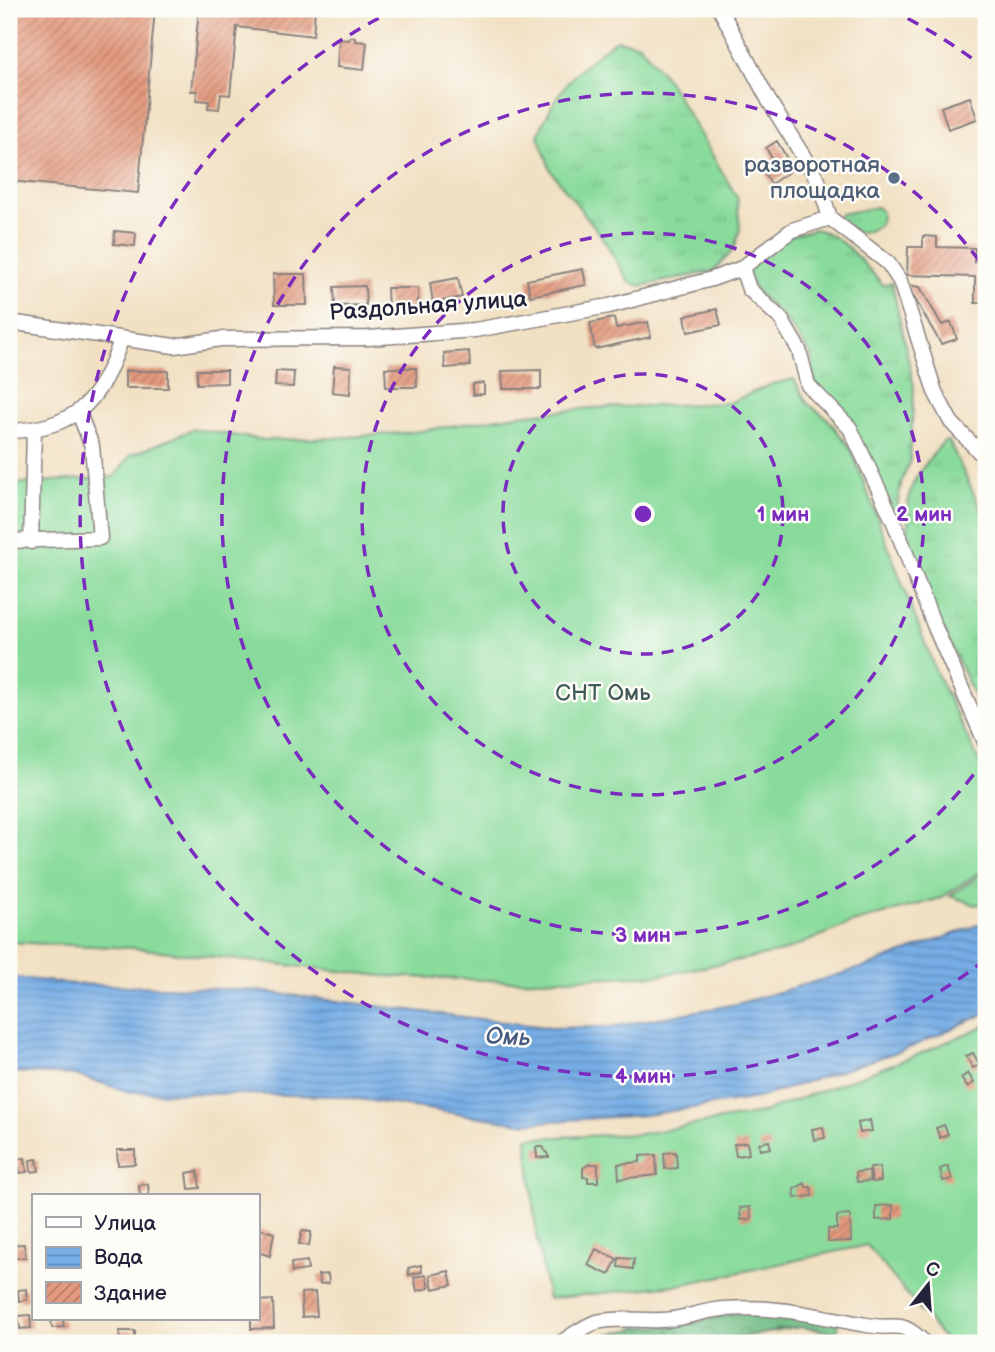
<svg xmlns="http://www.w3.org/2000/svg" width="995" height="1352" viewBox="0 0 995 1352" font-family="'Balsamiq Sans',sans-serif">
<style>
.grass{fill:url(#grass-tufts);stroke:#567e6b;stroke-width:2}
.forest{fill:url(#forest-crowns);stroke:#486e5f;stroke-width:2}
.garden{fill:#89db9b;stroke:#567e6b;stroke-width:2}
.water{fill:url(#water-rules);stroke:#4c6890;stroke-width:2}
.building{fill:url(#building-hatch)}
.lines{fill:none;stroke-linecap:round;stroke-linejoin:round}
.minor-casing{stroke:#8a817e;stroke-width:17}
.minor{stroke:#fff;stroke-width:14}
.ring{fill:none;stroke:#7b2cbf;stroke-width:3.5;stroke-dasharray:12 9}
.service-dot{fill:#5c6f8a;stroke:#fdfcf7;stroke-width:2.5}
.labels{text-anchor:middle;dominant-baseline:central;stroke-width:5;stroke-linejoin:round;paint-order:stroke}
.service-label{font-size:23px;fill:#4e5e75;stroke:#fdfcf7;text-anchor:end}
.street-label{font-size:23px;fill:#22223b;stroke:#fdfcf7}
.park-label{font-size:23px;fill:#415a58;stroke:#fdfcf7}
.water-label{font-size:24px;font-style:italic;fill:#445a7f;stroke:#fdfcf7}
.centre{fill:#7b2cbf;stroke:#fdfcf7;stroke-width:3.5}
.ring-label{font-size:21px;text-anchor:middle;font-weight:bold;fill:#7b2cbf;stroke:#fdfcf7;stroke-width:5;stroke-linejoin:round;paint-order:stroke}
</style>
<defs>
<pattern id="grass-tufts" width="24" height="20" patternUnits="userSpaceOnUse" patternTransform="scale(1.75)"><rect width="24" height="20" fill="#89db9b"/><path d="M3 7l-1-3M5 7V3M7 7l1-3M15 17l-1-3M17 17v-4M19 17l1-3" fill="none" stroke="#76bc86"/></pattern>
<pattern id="forest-crowns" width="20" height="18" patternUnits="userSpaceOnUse" patternTransform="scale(1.75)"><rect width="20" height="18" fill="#6ebb83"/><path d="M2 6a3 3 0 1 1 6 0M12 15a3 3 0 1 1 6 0" fill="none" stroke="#5a986c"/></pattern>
<pattern id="water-rules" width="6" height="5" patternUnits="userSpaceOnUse" patternTransform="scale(1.75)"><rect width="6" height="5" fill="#77aee6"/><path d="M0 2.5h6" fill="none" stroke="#618dbc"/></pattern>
<pattern id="building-hatch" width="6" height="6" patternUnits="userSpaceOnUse" patternTransform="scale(1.75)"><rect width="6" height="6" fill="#e3997d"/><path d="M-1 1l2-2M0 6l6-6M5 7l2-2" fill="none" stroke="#b87c68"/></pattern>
</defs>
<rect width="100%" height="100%" fill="#fdfcf7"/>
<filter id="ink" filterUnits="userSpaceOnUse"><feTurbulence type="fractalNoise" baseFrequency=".0143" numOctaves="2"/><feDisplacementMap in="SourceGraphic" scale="14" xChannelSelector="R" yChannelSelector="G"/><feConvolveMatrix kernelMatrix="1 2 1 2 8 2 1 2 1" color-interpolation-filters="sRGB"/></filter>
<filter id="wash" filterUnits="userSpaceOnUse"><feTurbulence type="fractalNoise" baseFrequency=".00686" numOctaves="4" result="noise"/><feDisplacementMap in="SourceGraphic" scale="28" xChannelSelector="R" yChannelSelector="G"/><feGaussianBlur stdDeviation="1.57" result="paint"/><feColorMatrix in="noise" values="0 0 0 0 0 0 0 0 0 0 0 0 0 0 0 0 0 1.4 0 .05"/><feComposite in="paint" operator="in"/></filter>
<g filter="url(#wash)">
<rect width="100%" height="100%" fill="#f1e0c2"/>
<path class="grass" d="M 616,40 L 639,44 L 669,82 L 737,197 L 740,229 L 734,249 L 714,271 L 640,286 L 629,282 L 602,237 L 551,171 L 538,136 C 555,91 577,68 616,40 Z
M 877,207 L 882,212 C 883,228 872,231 858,233 L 837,219 L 841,214 Z
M 814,229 C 839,232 867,267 883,285 L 892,283 L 914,387 L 910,460 L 901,484 L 897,508 L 899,529 L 881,486 L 815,385 L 811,355 L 788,323 L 755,290 L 747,269 L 786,237 Z
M 944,441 L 949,441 L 986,520 L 986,722 L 917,572 C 909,544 901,502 917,476 C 925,464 935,452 944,441 Z
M 986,871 L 986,901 L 976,905 L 950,896 Z"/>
<path class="forest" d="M 986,628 L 986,685 L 974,671 L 975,651 Z
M 737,1313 L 837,1322 L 838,1328 L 835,1333 L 801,1327 L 707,1343 L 592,1343 L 596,1338 L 640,1327 L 677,1326 Z"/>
<path class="garden" d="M 794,379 L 807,403 L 828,419 L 851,449 L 936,672 L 986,776 L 986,868 L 941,898 L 849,924 L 782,952 L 661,975 L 511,981 L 383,976 L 134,948 L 9,942 L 9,484 L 114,477 L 131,455 L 194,429 L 264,440 L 335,438 L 414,432 L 517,415 L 593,408 L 729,403 L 772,384 Z
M 986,1025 L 986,1343 L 947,1343 L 867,1245 L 684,1284 L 548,1299 L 536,1232 L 527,1138 L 640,1134 L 761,1113 L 917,1055 Z"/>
<path class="water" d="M 986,922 L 986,1013 L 909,1048 L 758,1098 L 645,1115 L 521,1123 L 338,1096 L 130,1092 L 75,1075 L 9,1072 L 9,977 L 74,984 L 249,990 L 554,1028 L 610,1027 L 737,1004 L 868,966 Z"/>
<g id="blocks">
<path class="building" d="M 9,9 L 155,9 L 138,193 L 9,181 Z
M 199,9 L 238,12 L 239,9 L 315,9 L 313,36 L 237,27 L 230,95 L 221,94 L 219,109 L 208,108 L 209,101 L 196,100 L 197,91 L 191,91 Z
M 350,37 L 355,37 L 355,41 L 367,42 L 364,70 L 337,67 L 339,39 L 349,40 Z
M 970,97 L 977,119 L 948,129 L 941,107 Z
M 777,141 L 793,169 L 771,184 L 761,167 L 773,160 L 766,148 Z
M 115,231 L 136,233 L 135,246 L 114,244 Z
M 923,236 L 937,237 L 937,247 L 975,248 L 974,262 L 986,262 L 986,303 L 975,303 L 975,277 L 907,275 L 908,247 L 923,247 Z
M 583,269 L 586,285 L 530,296 L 527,280 Z
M 273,274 L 306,274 L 307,305 L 274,305 Z
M 458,278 L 462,297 L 433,303 L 430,283 Z
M 907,285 L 920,287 L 942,325 L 951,322 L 957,339 L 941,344 Z
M 365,286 L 366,305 L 335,306 L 334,287 Z
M 387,288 L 418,288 L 418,307 L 388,307 Z
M 717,309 L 721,325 L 688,332 L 685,316 Z
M 614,318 L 616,328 L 648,322 L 651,337 L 595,349 L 590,323 Z
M 469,351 L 470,366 L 445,368 L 444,353 Z
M 334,366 L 351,367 L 350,394 L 332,392 Z
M 385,368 L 416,368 L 417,387 L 386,387 Z
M 197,370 L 227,370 L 227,383 L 197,384 Z
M 541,370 L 541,389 L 503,389 L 502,371 Z
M 125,371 L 168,371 L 168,388 L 125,388 Z
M 276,371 L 294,372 L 293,387 L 275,386 Z
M 484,383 L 484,394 L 473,395 L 473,384 Z
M 973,1053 L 980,1065 L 973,1068 L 966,1056 Z
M 968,1073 L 974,1083 L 967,1087 L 961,1078 Z
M 870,1120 L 872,1131 L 860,1133 L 858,1123 Z
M 944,1125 L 948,1134 L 940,1138 L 936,1128 Z
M 823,1127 L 825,1138 L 814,1140 L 812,1129 Z
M 769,1141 L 771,1148 L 760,1150 L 759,1143 Z
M 747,1142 L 749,1154 L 736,1156 L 734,1144 Z
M 536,1147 L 543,1147 L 549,1157 L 537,1158 Z
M 117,1150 L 135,1150 L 135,1164 L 118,1165 Z
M 676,1152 L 677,1168 L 665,1169 L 664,1153 Z
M 656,1155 L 657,1175 L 619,1179 L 618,1164 L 640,1162 L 640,1156 Z
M 25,1158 L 27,1172 L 20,1173 L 17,1159 Z
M 37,1159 L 39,1171 L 31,1172 L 30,1160 Z
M 589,1164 L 598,1164 L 598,1182 L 588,1182 L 588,1177 L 583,1177 L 583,1168 Z
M 948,1166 L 952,1179 L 943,1181 L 940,1169 Z
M 880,1167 L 881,1181 L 872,1182 L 870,1168 Z
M 198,1171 L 200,1188 L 189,1189 L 187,1173 Z
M 869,1171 L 870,1181 L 857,1182 L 856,1172 Z
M 805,1183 L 806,1187 L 811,1187 L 812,1196 L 795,1198 L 794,1189 Z
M 148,1184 L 149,1196 L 140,1196 L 139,1185 Z
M 893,1205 L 893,1219 L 876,1220 L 876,1206 Z
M 750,1207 L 751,1219 L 741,1220 L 740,1208 Z
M 850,1215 L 851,1241 L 828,1242 L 828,1229 L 837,1229 L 837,1216 Z
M 260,1229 L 274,1233 L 270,1256 L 257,1252 Z
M 302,1231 L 311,1232 L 309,1246 L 299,1244 Z
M 24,1244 L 26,1257 L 10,1259 L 9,1245 Z
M 596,1249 L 617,1259 L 609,1275 L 588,1265 Z
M 619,1258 L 634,1259 L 633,1269 L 618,1267 Z
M 307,1261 L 308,1270 L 292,1272 L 291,1263 Z
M 421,1265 L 422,1272 L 409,1275 L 408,1268 Z
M 449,1271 L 452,1285 L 433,1289 L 430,1275 Z
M 328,1274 L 329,1283 L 320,1284 L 318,1275 Z
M 426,1275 L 429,1288 L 417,1291 L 414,1277 Z
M 26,1289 L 27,1300 L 19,1301 L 18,1290 Z
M 315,1292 L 317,1316 L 302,1317 L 301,1293 Z
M 273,1300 L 274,1328 L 251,1329 L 251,1319 L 257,1319 L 257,1301 Z
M 30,1315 L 31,1328 L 20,1329 L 18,1316 Z
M 51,1319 L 63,1319 L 64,1327 L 52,1328 Z
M 119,1331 L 135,1331 L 135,1343 L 120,1343 Z"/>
</g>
</g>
<g filter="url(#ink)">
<use href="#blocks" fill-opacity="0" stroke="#8a817e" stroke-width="2"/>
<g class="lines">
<g class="minor-casing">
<path id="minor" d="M 720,9 L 769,101 L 818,180 L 830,218
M 830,218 L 888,263 L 900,281 L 935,392 L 951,422 L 986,459
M 742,268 L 749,289 L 781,319 L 799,350 L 808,385 L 850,428 L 893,520 L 934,625 L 986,744
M 9,322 L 174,346 L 221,339 L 368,338 L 475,330 L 609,306 L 712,279 L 742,268 L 792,230 L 830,218
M 9,431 C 77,429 100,401 121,340
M 9,541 L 100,538 L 92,446 L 78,411
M 31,542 L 34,431
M 560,1343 C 572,1336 583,1326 597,1322 C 618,1317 639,1321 661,1320 C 682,1320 703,1310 724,1309 C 777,1305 816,1316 867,1325 C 898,1331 898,1317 925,1343"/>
</g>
<use href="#minor" class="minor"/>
</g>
</g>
<g class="ring">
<circle cx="643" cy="514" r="140"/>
<circle cx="643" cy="514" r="281"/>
<path d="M986 758A421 421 0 1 1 986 270"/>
<path d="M985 960A562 562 0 1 1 397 9M889 9A562 562 0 0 1 985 68"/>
</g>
<circle class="service-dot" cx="894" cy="178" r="7"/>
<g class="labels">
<g class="service-label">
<text x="880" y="165">разворотная<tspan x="880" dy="26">площадка</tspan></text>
</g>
<g class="street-label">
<text transform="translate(428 306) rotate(-4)">Раздольная улица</text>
</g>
<g class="park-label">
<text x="603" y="693">СНТ Омь</text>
</g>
<g class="water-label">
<text transform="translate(508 1037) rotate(3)">Омь</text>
</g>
</g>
<circle cx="643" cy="514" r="10" class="centre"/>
<g class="ring-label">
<text x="783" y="521">1 мин</text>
<text x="924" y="521">2 мин</text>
<text x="643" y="942">3 мин</text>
<text x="643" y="1083">4 мин</text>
</g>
<rect width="995" height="1352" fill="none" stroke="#fdfcf7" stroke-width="35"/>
<rect x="32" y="1194" width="228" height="126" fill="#fdfcf7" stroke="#a5a5ac" stroke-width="2"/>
<rect x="46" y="1217" width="35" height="10" fill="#ffffff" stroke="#a5a5ac" stroke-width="2"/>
<text x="94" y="1230" font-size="21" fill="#22223b">Улица</text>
<rect x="46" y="1247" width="35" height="21" fill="url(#water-rules)" stroke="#a5a5ac" stroke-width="2"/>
<text x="94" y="1264" font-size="21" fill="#22223b">Вода</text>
<rect x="46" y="1282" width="35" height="21" fill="url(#building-hatch)" stroke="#a5a5ac" stroke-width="2"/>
<text x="94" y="1300" font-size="21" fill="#22223b">Здание</text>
<g transform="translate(928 1285) rotate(17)" stroke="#fdfcf7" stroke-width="5" paint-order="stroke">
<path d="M0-5L12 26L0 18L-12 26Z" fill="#22223b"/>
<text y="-10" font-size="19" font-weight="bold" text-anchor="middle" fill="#22223b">С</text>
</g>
</svg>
